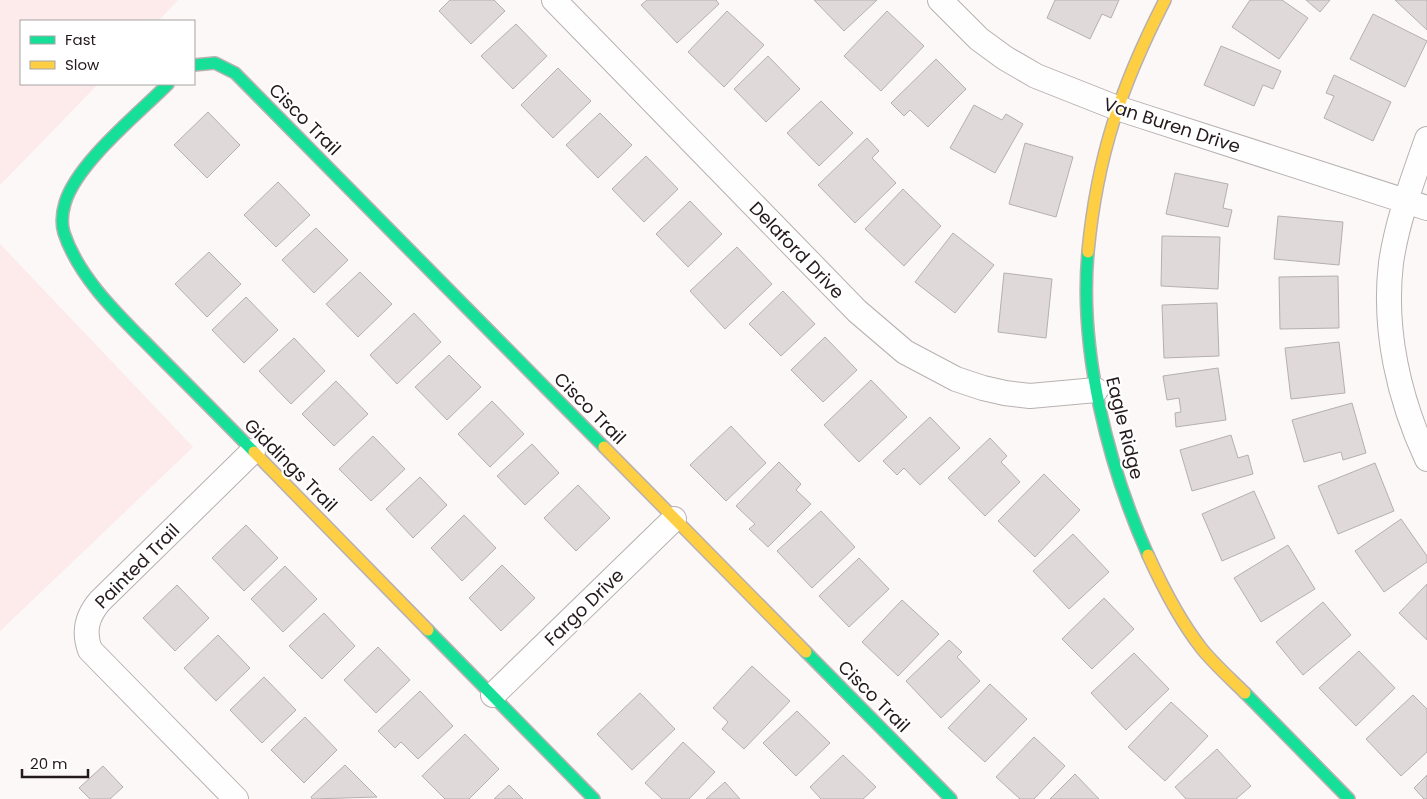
<svg xmlns="http://www.w3.org/2000/svg" width="1427" height="799" viewBox="0 0 1427 799" font-family="Poppins,sans-serif">
<style>
.green{fill:#fdeaeb}
.building{fill:#e0d9d9;stroke:#b6afaf}
.lines{fill:none;stroke-linecap:round;stroke-linejoin:round}
.street-casing{stroke:#b8b0b1;stroke-width:26}
.fast-casing{stroke:#b8b0b1;stroke-width:14}
.slow-casing{stroke:#b8b0b1;stroke-width:14}
.street{stroke:#fffefe;stroke-width:24}
.fast{stroke:#16e098;stroke-width:11}
.slow{stroke:#ffcf43;stroke-width:11}
.labels{text-anchor:middle;dominant-baseline:central;stroke-width:4.5;stroke-linejoin:round;paint-order:stroke}
.street-label{font-size:18px;fill:#24191b;stroke:#fff}
</style>
<rect width="100%" height="100%" fill="#fcf8f8"/>
<path class="green" d="M 0,0 L 178,0 L 158,21 L 21,21 L 21,84 L 98,84 L 0,185 Z
M 0,244 L 193,447 L 0,631 Z"/>
<path class="building" d="M 450,0 L 494,0 L 505,11 L 471,44 L 439,11 Z
M 647,0 L 716,0 L 719,4 L 677,43 L 641,5 Z
M 814,0 L 877,0 L 844,31 Z
M 1055,0 L 1119,0 L 1111,18 L 1102,14 L 1090,39 L 1047,18 Z
M 1250,0 L 1282,0 L 1308,18 L 1279,59 L 1232,27 Z
M 1306,0 L 1330,0 L 1320,12 Z
M 1395,0 L 1427,0 L 1427,30 Z
M 727,11 L 764,45 L 724,87 L 688,52 Z
M 887,11 L 924,46 L 881,91 L 844,56 Z
M 1373,14 L 1427,41 L 1405,87 L 1350,59 Z
M 516,24 L 547,56 L 513,89 L 481,56 Z
M 1221,46 L 1281,71 L 1273,89 L 1263,85 L 1254,106 L 1204,85 Z
M 768,56 L 800,89 L 766,122 L 734,89 Z
M 936,59 L 966,89 L 928,127 L 910,110 L 904,116 L 891,103 Z
M 558,68 L 591,101 L 553,138 L 521,105 Z
M 1334,75 L 1391,102 L 1373,141 L 1324,118 L 1334,96 L 1326,93 Z
M 821,101 L 853,133 L 819,166 L 787,133 Z
M 974,105 L 1002,120 L 1006,114 L 1023,124 L 995,173 L 950,148 Z
M 208,112 L 240,145 L 207,178 L 174,145 Z
M 600,113 L 632,145 L 598,178 L 566,145 Z
M 867,138 L 879,151 L 872,158 L 896,183 L 855,223 L 818,185 Z
M 1025,143 L 1073,157 L 1056,217 L 1009,204 Z
M 646,156 L 678,189 L 644,222 L 612,189 Z
M 1175,173 L 1228,184 L 1223,208 L 1232,210 L 1228,227 L 1166,214 Z
M 278,182 L 310,215 L 276,247 L 244,215 Z
M 903,189 L 941,226 L 904,266 L 865,229 Z
M 690,201 L 722,234 L 688,267 L 656,234 Z
M 1278,216 L 1343,222 L 1339,265 L 1274,259 Z
M 316,228 L 348,260 L 314,293 L 282,260 Z
M 953,233 L 994,265 L 955,313 L 915,282 Z
M 1162,236 L 1220,237 L 1218,289 L 1161,286 Z
M 737,247 L 772,284 L 725,329 L 690,291 Z
M 209,252 L 241,284 L 207,317 L 175,284 Z
M 360,272 L 392,304 L 358,337 L 326,304 Z
M 1004,273 L 1052,279 L 1046,338 L 998,332 Z
M 1338,276 L 1339,328 L 1280,329 L 1279,277 Z
M 783,291 L 815,324 L 781,356 L 749,324 Z
M 246,297 L 278,330 L 244,363 L 212,330 Z
M 1217,303 L 1219,356 L 1164,358 L 1162,305 Z
M 414,313 L 441,342 L 397,384 L 370,355 Z
M 825,337 L 857,370 L 823,402 L 791,370 Z
M 294,338 L 325,371 L 291,404 L 259,371 Z
M 1339,342 L 1345,393 L 1291,399 L 1285,348 Z
M 449,355 L 481,387 L 447,420 L 415,387 Z
M 1218,368 L 1226,420 L 1176,427 L 1175,413 L 1181,412 L 1179,398 L 1167,400 L 1163,376 Z
M 871,380 L 907,417 L 859,462 L 824,425 Z
M 336,381 L 368,414 L 334,446 L 302,414 Z
M 492,401 L 524,434 L 490,467 L 458,434 Z
M 1352,403 L 1366,453 L 1343,460 L 1341,452 L 1304,462 L 1292,420 Z
M 930,417 L 960,448 L 920,485 L 904,468 L 897,475 L 883,461 Z
M 731,426 L 766,463 L 726,501 L 690,465 Z
M 1231,435 L 1238,458 L 1248,455 L 1253,474 L 1192,491 L 1180,450 Z
M 373,436 L 405,469 L 371,501 L 339,469 Z
M 990,438 L 1007,456 L 1001,462 L 1020,482 L 985,516 L 948,478 Z
M 532,444 L 559,473 L 525,505 L 497,476 Z
M 779,462 L 801,484 L 796,490 L 811,504 L 768,547 L 749,529 L 755,524 L 736,506 Z
M 1375,463 L 1394,511 L 1338,534 L 1318,486 Z
M 1044,474 L 1080,510 L 1035,557 L 998,521 Z
M 420,477 L 447,505 L 413,538 L 386,509 Z
M 578,485 L 610,518 L 576,551 L 544,518 Z
M 1254,491 L 1275,538 L 1222,561 L 1202,514 Z
M 821,511 L 855,547 L 812,588 L 777,551 Z
M 464,515 L 496,548 L 462,581 L 431,548 Z
M 1401,519 L 1427,556 L 1427,562 L 1384,592 L 1355,551 Z
M 246,525 L 278,558 L 244,591 L 212,558 Z
M 1073,534 L 1109,572 L 1069,609 L 1033,571 Z
M 1288,545 L 1315,589 L 1261,622 L 1234,578 Z
M 859,558 L 889,589 L 849,627 L 819,596 Z
M 502,565 L 535,598 L 501,631 L 469,598 Z
M 285,566 L 317,599 L 283,632 L 251,599 Z
M 1427,584 L 1427,640 L 1399,613 Z
M 177,585 L 209,618 L 175,651 L 143,618 Z
M 1104,598 L 1134,629 L 1092,669 L 1062,639 Z
M 902,600 L 939,634 L 898,676 L 862,642 Z
M 1323,602 L 1351,635 L 1303,675 L 1276,642 Z
M 324,613 L 355,646 L 322,679 L 289,646 Z
M 218,635 L 250,668 L 216,701 L 184,668 Z
M 949,640 L 962,652 L 957,657 L 980,681 L 941,718 L 906,681 Z
M 378,647 L 410,680 L 376,713 L 344,680 Z
M 1359,651 L 1395,688 L 1356,726 L 1319,688 Z
M 1134,653 L 1169,689 L 1126,730 L 1091,693 Z
M 752,666 L 790,701 L 744,749 L 722,729 L 728,722 L 713,708 Z
M 264,677 L 296,710 L 262,743 L 230,710 Z
M 990,684 L 1027,719 L 985,762 L 948,728 Z
M 420,691 L 453,726 L 418,759 L 401,742 L 395,748 L 378,731 Z
M 640,693 L 675,729 L 632,770 L 597,734 Z
M 1413,695 L 1427,709 L 1427,752 L 1401,776 L 1366,739 Z
M 1171,702 L 1208,736 L 1165,781 L 1128,747 Z
M 797,711 L 830,743 L 796,776 L 763,743 Z
M 305,717 L 337,750 L 304,783 L 271,750 Z
M 465,734 L 499,769 L 469,799 L 445,799 L 422,776 Z
M 1034,737 L 1065,766 L 1034,799 L 1020,799 L 996,777 Z
M 683,742 L 715,772 L 689,799 L 662,799 L 645,783 Z
M 1217,749 L 1251,786 L 1236,799 L 1186,799 L 1175,787 Z
M 843,755 L 876,787 L 863,799 L 821,799 L 810,787 Z
M 345,765 L 377,797 L 312,799 L 311,797 Z
M 103,766 L 123,787 L 110,799 L 90,799 L 79,788 Z
M 1075,774 L 1099,799 L 1050,799 Z
M 1427,775 L 1427,799 L 1424,799 L 1414,788 Z
M 725,782 L 740,799 L 706,799 Z
M 509,785 L 523,799 L 494,799 Z"/>
<g class="lines">
<g class="street-casing">
<path id="street" d="M 554,0 L 857,311 L 905,352 L 956,379 L 983,388 L 1005,393 L 1030,396 L 1096,390
M 940,0 L 979,39 L 1005,58 L 1036,76 L 1117,108 L 1427,208
M 1427,139 C 1413,179 1397,221 1391,263 C 1383,330 1399,399 1427,459
M 493,695 L 674,519
M 236,799 L 90,650 C 83,631 87,616 100,601 L 253,451"/>
</g>
<g class="fast-casing">
<path id="fast" d="M 194,65 L 215,63 L 235,73 L 604,447
M 168,84 C 138,114 77,163 65,203 C 62,213 61,223 64,233 C 80,281 124,320 158,355 C 190,387 222,419 254,452
M 1088,252 C 1079,352 1108,465 1148,555
M 428,630 L 594,799
M 806,652 L 951,799
M 1245,693 L 1349,799"/>
</g>
<g class="slow-casing">
<path id="slow" d="M 1088,252 C 1097,156 1121,86 1165,0
M 604,447 L 806,652
M 254,452 L 428,630
M 1148,555 C 1163,588 1180,621 1202,649 C 1215,665 1231,679 1245,693"/>
</g>
<use href="#street" class="street"/>
<use href="#fast" class="fast"/>
<use href="#slow" class="slow"/>
</g>
<g class="labels">
<g class="street-label">
<text transform="translate(305 119) rotate(45)">Cisco Trail</text>
<text transform="translate(1172 125) rotate(18)">Van Buren Drive</text>
<text transform="translate(797 250) rotate(46)">Delaford Drive</text>
<text transform="translate(590 408) rotate(45)">Cisco Trail</text>
<text transform="translate(1125 428) rotate(76)">Eagle Ridge</text>
<text transform="translate(291 465) rotate(45)">Giddings Trail</text>
<text transform="translate(137 566) rotate(-45)">Painted Trail</text>
<text transform="translate(584 607) rotate(-44)">Fargo Drive</text>
<text transform="translate(874 696) rotate(45)">Cisco Trail</text>
</g>
</g>
<rect x="20" y="20" width="175" height="65" fill="#ffffff" stroke="#a7a3a4"/>
<rect x="30" y="36" width="25" height="8" fill="#16e098" stroke="#a7a3a4"/>
<text x="65" y="45" font-size="15" fill="#24191b">Fast</text>
<rect x="30" y="61" width="25" height="8" fill="#ffcf43" stroke="#a7a3a4"/>
<text x="65" y="70" font-size="15" fill="#24191b">Slow</text>
<path d="M22 769v8h66v-8" fill="none" stroke="#24191b" stroke-width="2.5"/>
<text x="30" y="769" font-size="15" fill="#24191b" stroke="#ffffff" stroke-width="4" paint-order="stroke">20 m</text>
</svg>
